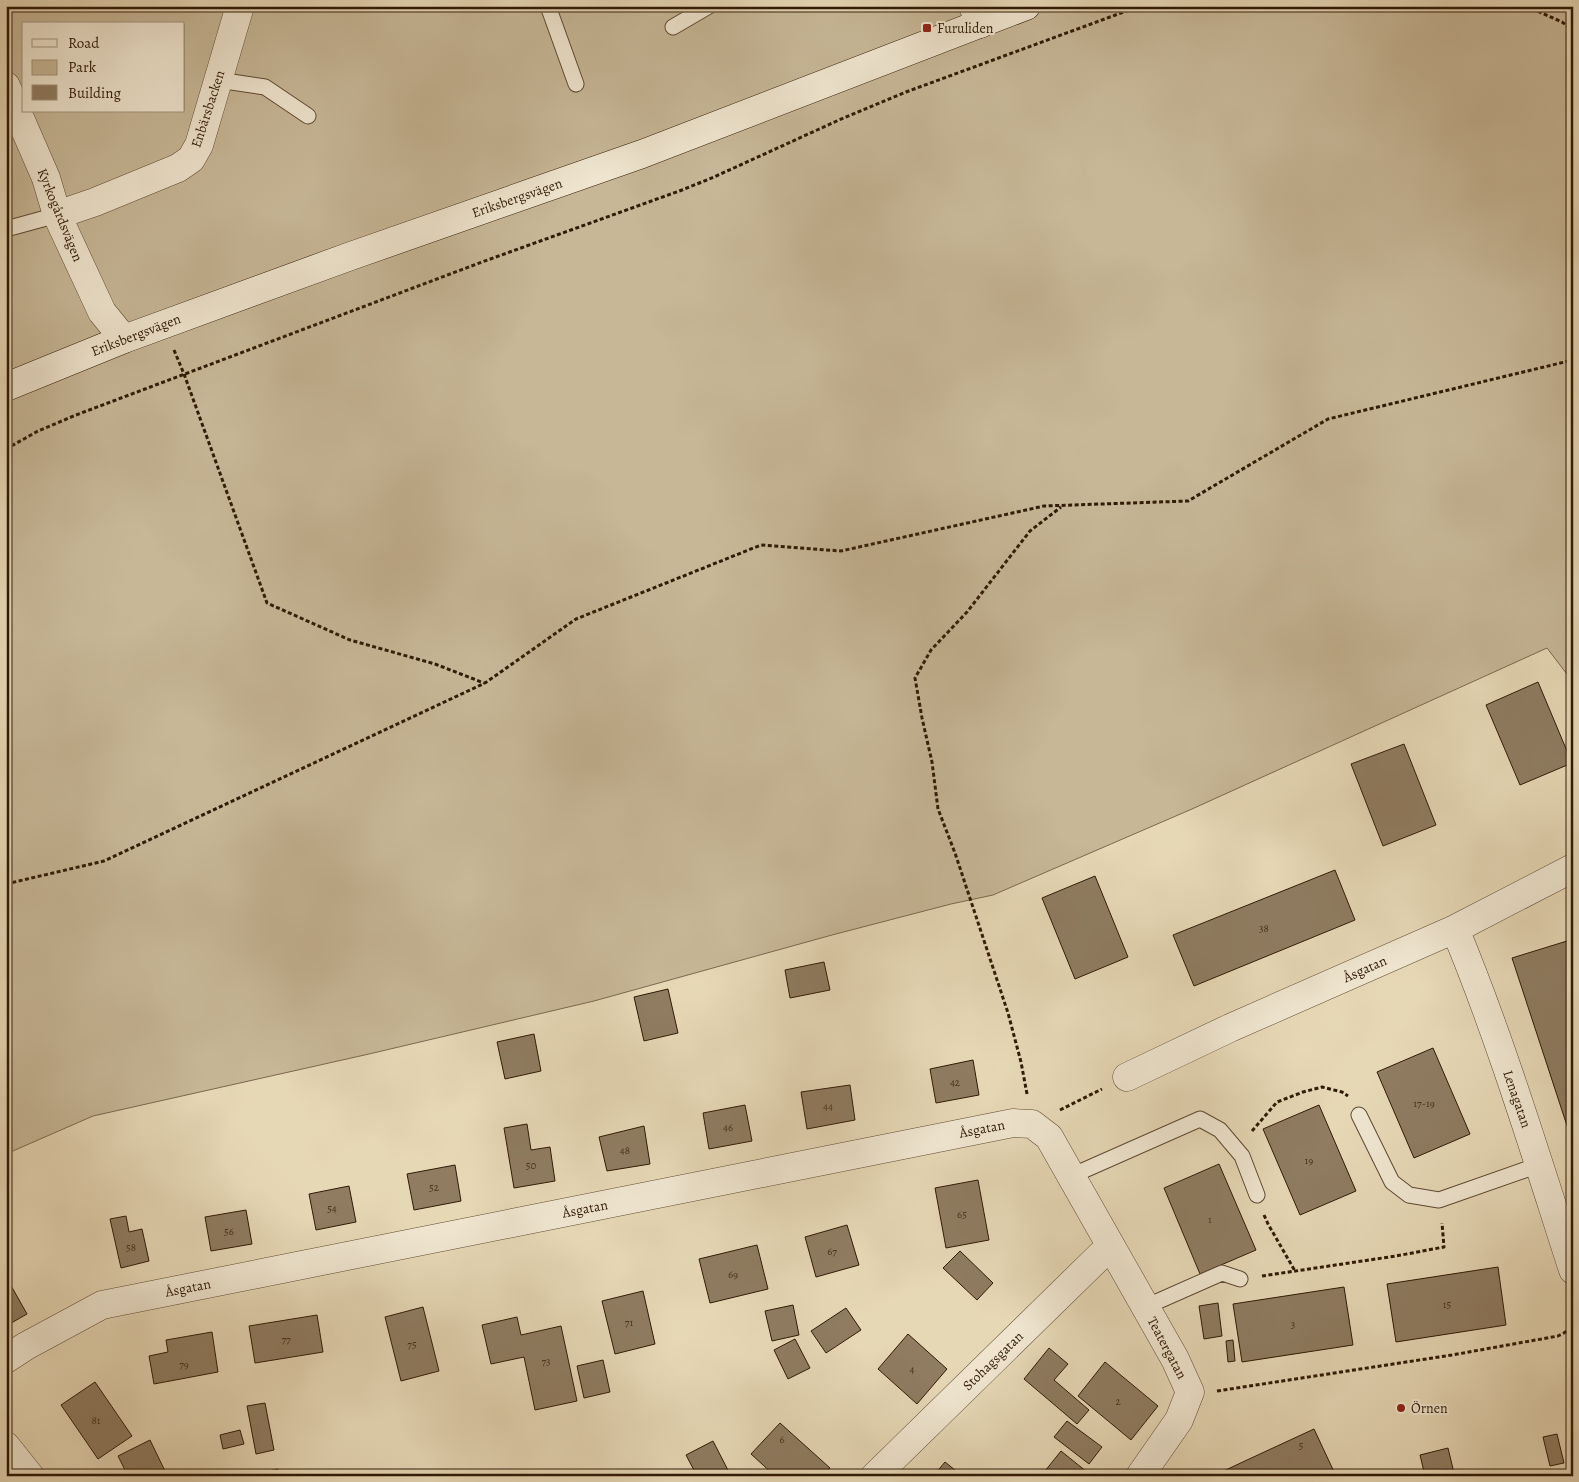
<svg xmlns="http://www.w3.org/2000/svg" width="1579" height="1482" viewBox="0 0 1579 1482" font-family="Alegreya,serif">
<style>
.green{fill:#c7b797;stroke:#7c684e;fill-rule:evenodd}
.building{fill:#8f7c61;stroke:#301a06}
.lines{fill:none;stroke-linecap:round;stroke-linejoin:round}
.service-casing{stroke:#5e4932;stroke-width:17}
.minor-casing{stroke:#5e4932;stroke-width:29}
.secondary-casing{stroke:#301a06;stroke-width:29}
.path{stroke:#301a06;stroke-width:3;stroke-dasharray:4 2.5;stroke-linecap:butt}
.service{stroke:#efe5cf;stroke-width:15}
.minor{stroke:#efe5cf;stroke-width:28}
.secondary{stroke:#efe5cf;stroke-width:28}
.poi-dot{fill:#8f2418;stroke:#efe5cf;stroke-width:2}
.labels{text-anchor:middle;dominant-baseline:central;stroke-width:4;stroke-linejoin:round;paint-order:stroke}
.number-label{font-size:11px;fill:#48321d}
.poi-label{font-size:14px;fill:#301a06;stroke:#efe5cf;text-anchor:start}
.street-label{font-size:14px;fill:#301a06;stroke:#efe5cf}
</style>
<rect width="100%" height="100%" fill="#e6d7b5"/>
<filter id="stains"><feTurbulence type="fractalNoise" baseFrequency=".004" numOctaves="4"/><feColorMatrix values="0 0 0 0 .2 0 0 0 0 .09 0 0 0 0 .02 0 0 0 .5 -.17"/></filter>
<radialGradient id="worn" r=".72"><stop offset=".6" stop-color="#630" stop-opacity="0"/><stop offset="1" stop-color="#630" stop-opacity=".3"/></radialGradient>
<path class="green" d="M 6,6 L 1573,6 L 1573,682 L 1547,648 L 1192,809 L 993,895 L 951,904 L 832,935 L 594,1001 L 369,1054 L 93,1116 L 6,1154 ZM 24,24 L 184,24 L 184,111 L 24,111 Z"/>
<path class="building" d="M 1538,682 L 1572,763 L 1520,785 L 1486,705 Z
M 1404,744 L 1436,825 L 1383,846 L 1351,764 Z
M 1335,870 L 1355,920 L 1194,986 L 1173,935 Z
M 1095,876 L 1128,957 L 1075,979 L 1042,898 Z
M 1567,941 L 1573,959 L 1573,1144 L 1512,958 Z
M 824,962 L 830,990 L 790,998 L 785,970 Z
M 668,989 L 678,1033 L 644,1041 L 634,997 Z
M 534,1034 L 541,1071 L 505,1079 L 497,1042 Z
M 1433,1048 L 1470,1134 L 1414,1158 L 1377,1072 Z
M 973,1060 L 979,1095 L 936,1103 L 930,1069 Z
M 850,1085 L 855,1120 L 807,1129 L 801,1092 Z
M 745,1105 L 752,1141 L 709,1149 L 703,1113 Z
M 1319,1105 L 1356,1191 L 1300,1215 L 1263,1129 Z
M 527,1124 L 531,1150 L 550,1147 L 555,1181 L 514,1188 L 504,1128 Z
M 644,1126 L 650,1164 L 607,1171 L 599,1137 Z
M 1219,1164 L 1256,1250 L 1200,1274 L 1164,1188 Z
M 455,1165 L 461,1201 L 414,1210 L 407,1174 Z
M 978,1180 L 989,1240 L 946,1248 L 935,1188 Z
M 349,1186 L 356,1222 L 316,1230 L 309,1194 Z
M 246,1210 L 252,1244 L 211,1251 L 205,1217 Z
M 126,1216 L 129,1232 L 142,1229 L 149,1261 L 121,1268 L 110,1219 Z
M 847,1225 L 859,1265 L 816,1277 L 805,1237 Z
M 757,1245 L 768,1289 L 710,1303 L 699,1259 Z
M 960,1251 L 993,1283 L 977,1300 L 943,1268 Z
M 1498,1267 L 1506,1325 L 1396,1342 L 1387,1284 Z
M 9,1282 L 27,1314 L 6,1326 L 6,1283 Z
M 1344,1287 L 1353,1345 L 1242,1362 L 1233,1304 Z
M 643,1291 L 655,1344 L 615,1354 L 602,1301 Z
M 1218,1303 L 1222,1336 L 1204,1339 L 1199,1306 Z
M 793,1305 L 799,1335 L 772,1341 L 765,1311 Z
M 423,1307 L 439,1371 L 401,1381 L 385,1317 Z
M 846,1308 L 861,1330 L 826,1353 L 811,1331 Z
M 317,1315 L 323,1352 L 255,1363 L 249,1326 Z
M 517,1317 L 521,1335 L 561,1326 L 577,1401 L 535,1410 L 524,1357 L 491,1364 L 482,1325 Z
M 212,1332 L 218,1372 L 154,1384 L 149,1356 L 168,1352 L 166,1340 Z
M 908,1334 L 947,1369 L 917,1404 L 878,1369 Z
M 795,1339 L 810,1368 L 788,1379 L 774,1350 Z
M 1233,1340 L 1235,1361 L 1228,1362 L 1226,1341 Z
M 1049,1348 L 1068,1364 L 1054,1380 L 1089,1410 L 1077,1424 L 1024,1379 Z
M 603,1360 L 610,1392 L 584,1398 L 577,1366 Z
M 1105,1362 L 1158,1406 L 1131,1440 L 1078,1396 Z
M 95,1382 L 132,1436 L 98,1459 L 61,1405 Z
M 265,1403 L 274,1450 L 256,1454 L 247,1406 Z
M 1067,1421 L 1102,1447 L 1089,1464 L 1054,1437 Z
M 780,1423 L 830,1468 L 822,1476 L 775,1476 L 751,1454 Z
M 1314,1429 L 1336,1476 L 1213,1476 L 1247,1460 Z
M 240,1430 L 244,1444 L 223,1449 L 220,1435 Z
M 1557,1434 L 1564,1463 L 1550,1466 L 1543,1437 Z
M 150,1440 L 165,1471 L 156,1476 L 128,1476 L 118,1456 Z
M 713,1441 L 731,1476 L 697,1476 L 686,1455 Z
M 1448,1448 L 1454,1473 L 1444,1476 L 1425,1476 L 1420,1455 Z
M 1061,1451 L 1092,1476 L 1041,1476 Z
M 945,1462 L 960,1474 L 958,1476 L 936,1476 L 935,1474 Z
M 278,1469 L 280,1476 L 244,1476 Z"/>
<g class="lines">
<g class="service-casing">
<path id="service" d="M 548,6 L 576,84
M 673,27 L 709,6
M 218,80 L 265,87 L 308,116
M 6,229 L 57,215
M 1359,1115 L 1392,1182 L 1409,1195 L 1439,1200 L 1539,1165
M 1071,1176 L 1200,1119 L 1220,1130 L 1242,1156 L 1257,1195
M 1145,1307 L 1222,1273 L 1240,1279"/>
</g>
<g class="minor-casing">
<path id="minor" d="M 973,6 L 980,24
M 6,86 L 46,178 L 57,215 L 102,312 L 124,339
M 57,215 L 95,202 L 178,168 L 191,159 L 199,145 L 240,6
M 1455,929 C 1501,1040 1536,1156 1573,1270
M 1127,1077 L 1230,1028 L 1455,929 L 1573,868
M 6,1359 L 26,1346 L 102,1305 L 1013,1123 L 1032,1124 L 1049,1137 L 1175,1359 L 1190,1392 L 1179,1420 L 1140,1476
M 6,1446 L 30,1476
M 875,1476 L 1110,1246"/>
</g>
<g class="secondary-casing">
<path id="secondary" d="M 6,387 L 124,339 L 348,257 L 642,154 L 1026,6"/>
</g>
<path class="path" d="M 1526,6 L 1562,22 L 1573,30
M 174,350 L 184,374 L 267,603 L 350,640 L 435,664 L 484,683
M 6,449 L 38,431 L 76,415 L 482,262 L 682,190 L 714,177 L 839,120 L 906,92 L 1140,6
M 6,884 L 104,861 L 485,683 L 576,619 L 761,545 L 841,551 L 1044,506 L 1188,501 L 1328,419 L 1573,360
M 1027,1094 L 1021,1062 L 1008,1013 L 955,853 L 938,809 L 932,762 L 922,718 L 915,678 L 931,650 L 967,612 L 1030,531 L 1061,507
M 1060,1110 L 1102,1089
M 1252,1131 L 1277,1102 L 1303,1092 L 1322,1087 L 1342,1092 L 1348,1096
M 1264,1215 L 1268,1224 L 1295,1271
M 1262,1276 L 1396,1256 L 1444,1247 L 1442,1223
M 1217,1391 L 1452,1355 L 1558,1336 L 1564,1333 L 1573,1326"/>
<use href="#service" class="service"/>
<use href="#minor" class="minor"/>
<use href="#secondary" class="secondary"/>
</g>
<g class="poi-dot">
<rect x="922" y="23" width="10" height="10" rx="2.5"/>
<circle cx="1401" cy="1408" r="5"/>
</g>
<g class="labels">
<g class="number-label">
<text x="1264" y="928">38</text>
<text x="955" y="1082">42</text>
<text x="1424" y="1103">17-19</text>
<text x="828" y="1106">44</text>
<text x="728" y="1127">46</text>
<text x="625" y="1150">48</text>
<text x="1309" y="1160">19</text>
<text x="531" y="1165">50</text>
<text x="434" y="1187">52</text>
<text x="332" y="1208">54</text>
<text x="962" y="1214">65</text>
<text x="1210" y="1219">1</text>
<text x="229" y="1231">56</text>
<text x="131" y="1247">58</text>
<text x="832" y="1251">67</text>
<text x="733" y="1274">69</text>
<text x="1447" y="1304">15</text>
<text x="629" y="1322">71</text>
<text x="1293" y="1324">3</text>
<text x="286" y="1339">77</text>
<text x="412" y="1344">75</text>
<text x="546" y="1361">73</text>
<text x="184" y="1364">79</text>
<text x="912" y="1369">4</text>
<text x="1118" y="1401">2</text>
<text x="96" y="1420">81</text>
<text x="782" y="1439">6</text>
<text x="1301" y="1445">5</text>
</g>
<g class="poi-label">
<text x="937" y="28">Furuliden</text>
<text x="1411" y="1408">Örnen</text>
</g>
<g class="street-label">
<text transform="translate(208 109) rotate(-72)">Enbärsbacken</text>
<text transform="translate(517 198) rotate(-19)">Eriksbergsvägen</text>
<text transform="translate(60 215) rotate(68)">Kyrkogårdsvägen</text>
<text transform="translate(136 335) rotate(-21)">Eriksbergsvägen</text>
<text transform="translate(1365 969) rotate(-24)">Åsgatan</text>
<text transform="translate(1517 1099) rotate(71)">Lenagatan</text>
<text transform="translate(982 1129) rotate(-11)">Åsgatan</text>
<text transform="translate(585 1209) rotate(-11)">Åsgatan</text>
<text transform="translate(188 1288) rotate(-11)">Åsgatan</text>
<text transform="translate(1167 1348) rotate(62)">Teatergatan</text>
<text transform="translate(993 1361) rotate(-44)">Stohagsgatan</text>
</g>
</g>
<rect width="1579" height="1482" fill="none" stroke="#e6d7b5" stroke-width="25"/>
<rect x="8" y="8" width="1564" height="1467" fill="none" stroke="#301a06" stroke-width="2.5"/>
<rect x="12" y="12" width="1554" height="1457" fill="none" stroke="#301a06"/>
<rect x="22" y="22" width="162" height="90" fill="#efe5cf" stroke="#a3947f"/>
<rect x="32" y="39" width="25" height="8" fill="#efe5cf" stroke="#a3947f"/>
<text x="68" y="48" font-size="15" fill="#301a06">Road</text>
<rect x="32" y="60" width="25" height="15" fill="#c7b797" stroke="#a3947f"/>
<text x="68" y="72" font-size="15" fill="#301a06">Park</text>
<rect x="32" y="85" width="25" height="15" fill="#8f7c61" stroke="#a3947f"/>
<text x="68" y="98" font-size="15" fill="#301a06">Building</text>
<rect width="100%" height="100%" filter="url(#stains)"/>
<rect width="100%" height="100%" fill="url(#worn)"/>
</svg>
